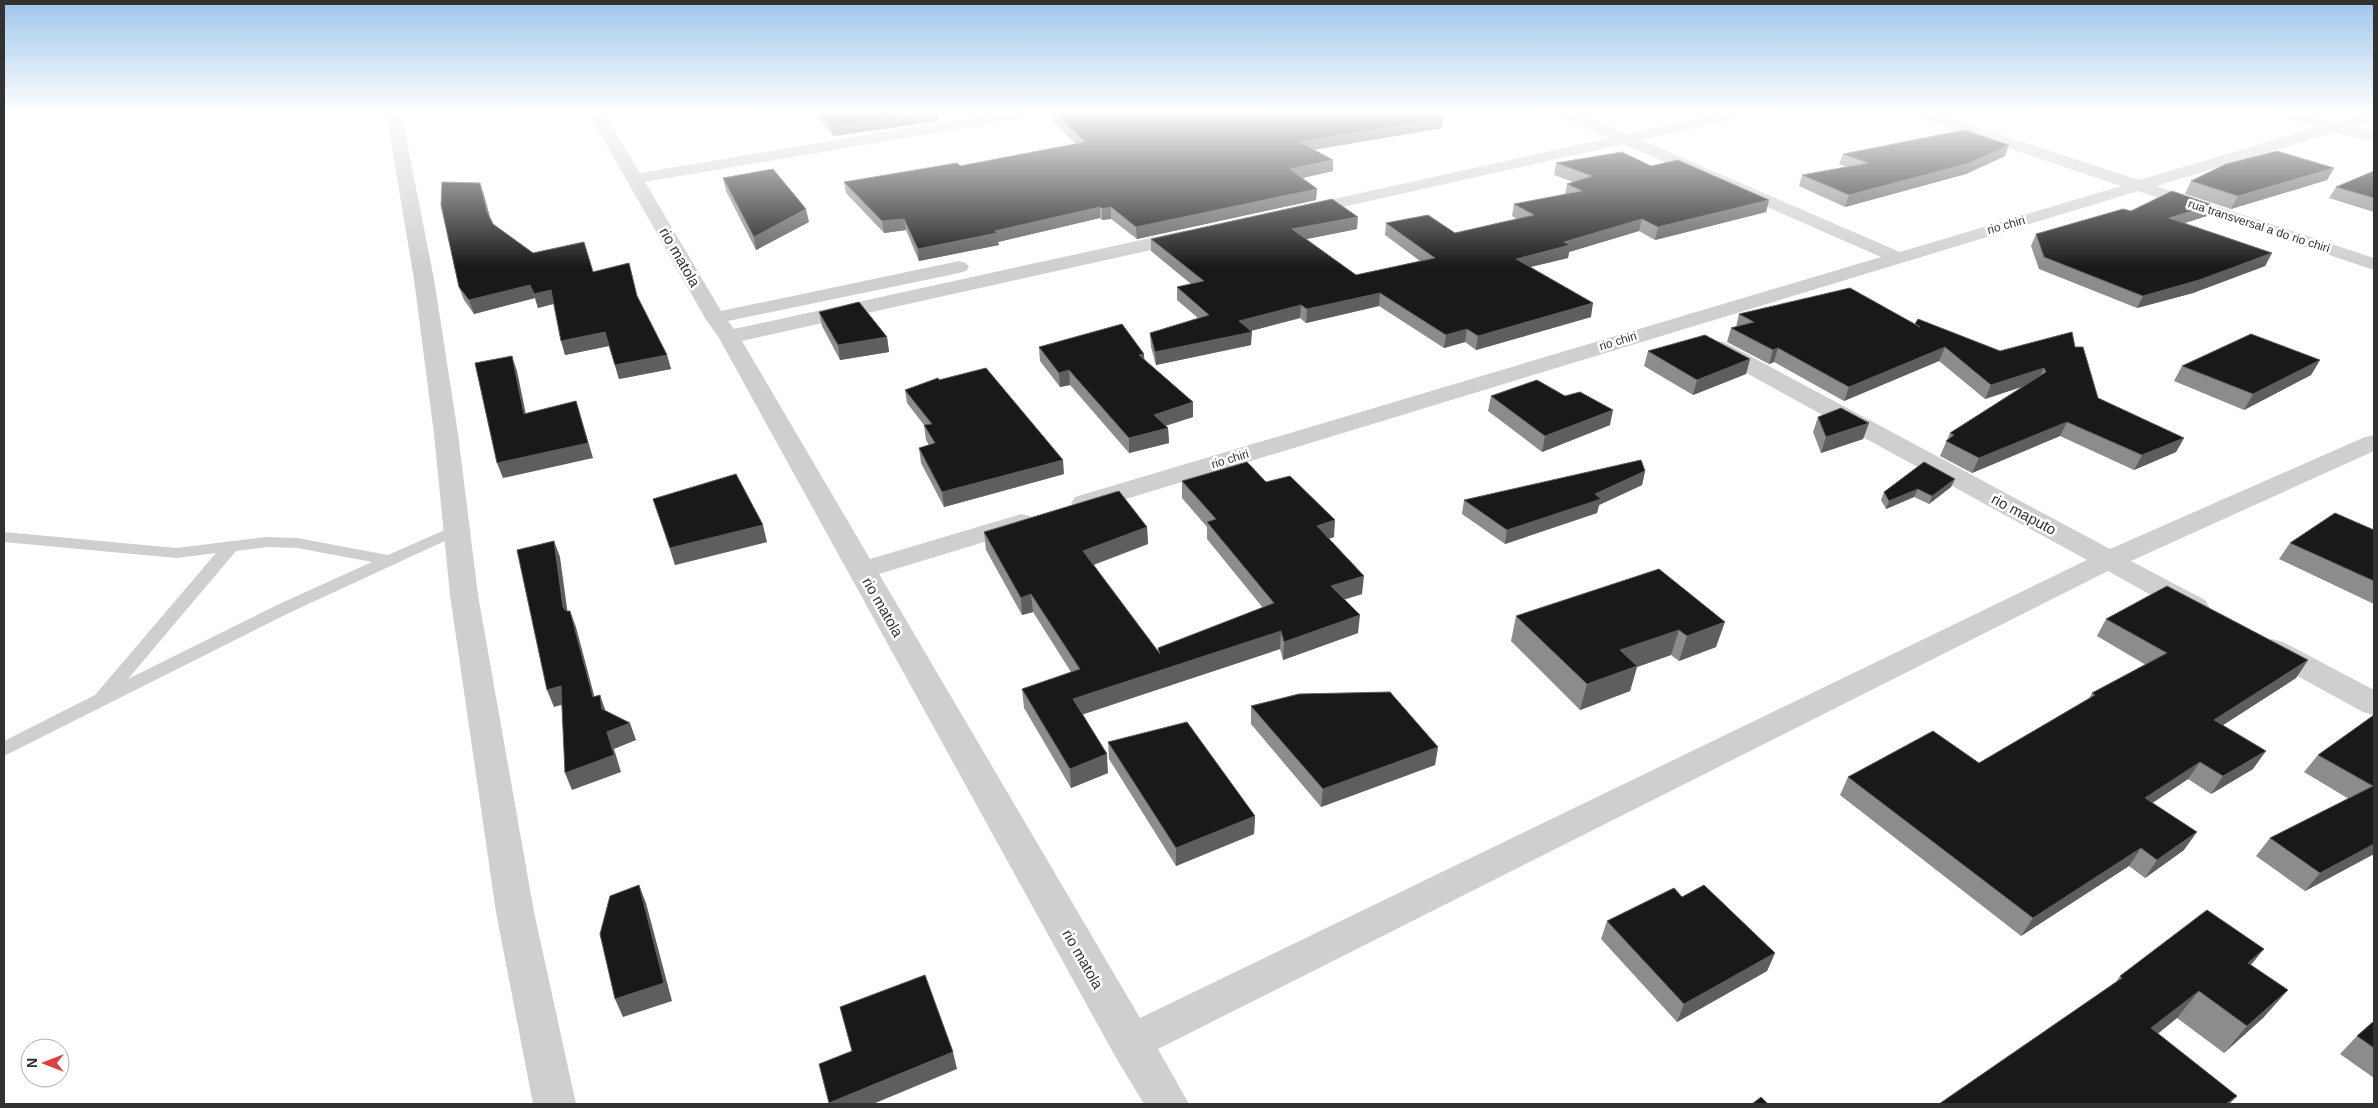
<svg xmlns="http://www.w3.org/2000/svg" width="2378" height="1108" viewBox="0 0 2378 1108" font-family="Helvetica,sans-serif">
<style>
.lines{fill:none;stroke-linecap:round;stroke-linejoin:round}
.service{fill:#cfcfcf;fill-rule:evenodd}
.minor{fill:#cfcfcf;fill-rule:evenodd}
.wall{fill:#8c8c8c}
.shaded-wall{fill:#5e5e5e}
.building{fill:#191919;stroke:#5e5e5e}
.labels{text-anchor:middle;dominant-baseline:central;stroke-width:5;stroke-linejoin:round;paint-order:stroke}
.far-street-label{font-size:12px;fill:#323232;stroke:#fff}
.street-label{font-size:15px;fill:#323232;stroke:#fff}
</style>
<rect width="100%" height="100%" fill="#fff"/>
<g class="lines">
<path class="service" d="M 456,525 L 462,527 L 464,530 L 462,533 L 289,613 L 4,756 L 4,741 L 95,695 L 216,553 L 176,558 L 4,542 L 4,532 L 176,548 L 267,537 L 297,538 L 388,555 ZM 267,547 L 297,548 L 372,562 L 277,605 L 128,679 L 236,551 Z"/>
<path class="minor" d="M 386,112 L 401,112 L 434,279 L 458,434 L 478,595 L 534,912 L 576,1104 L 533,1104 L 496,912 L 450,595 L 434,434 L 414,279 Z
M 588,112 L 603,112 L 640,173 L 1003,112 L 1037,112 L 1029,117 L 645,182 L 721,311 L 959,261 L 966,263 L 969,267 L 966,271 L 959,273 L 728,321 L 734,329 L 1187,230 L 1194,232 L 1196,236 L 1194,240 L 1187,242 L 742,341 L 870,559 L 1021,514 L 1030,516 L 1034,522 L 1030,528 L 879,574 L 1140,1018 L 2087,560 L 1708,352 L 1705,347 L 1708,342 L 1716,341 L 1724,342 L 2110,549 L 2365,437 L 2374,435 L 2374,451 L 2131,561 L 2205,600 L 2209,607 L 2205,614 L 2195,616 L 2185,614 L 2108,571 L 1158,1049 L 1189,1104 L 1144,1104 L 1115,1056 L 719,338 L 705,318 Z
M 1556,112 L 1575,112 L 1627,134 L 1727,112 L 1754,112 L 1752,115 L 1641,140 L 1900,252 L 2121,186 L 1911,115 L 1909,112 L 1931,112 L 2139,180 L 2318,127 L 2273,115 L 2271,112 L 2295,112 L 2334,122 L 2374,112 L 2374,120 L 2352,127 L 2374,132 L 2374,142 L 2335,132 L 2156,186 L 2374,258 L 2374,270 L 2138,191 L 1093,509 L 1084,511 L 1075,509 L 1071,503 L 1075,497 L 1881,257 L 1624,144 L 1302,216 L 1296,215 L 1293,211 L 1296,207 L 1302,206 L 1609,138 L 1558,115 Z
M 2272,639 L 2283,642 L 2374,690 L 2374,715 L 2363,712 L 2261,656 L 2257,649 L 2261,642 Z"/>
</g>
<path class="wall" d="M 813,112 L 930,112 L 938,121 L 833,136 Z
M 1051,112 L 1432,112 L 1442,128 L 1314,150 L 1333,171 L 1302,178 L 1317,189 L 1316,200 L 1137,239 L 1111,219 L 1102,220 L 1100,218 L 998,242 L 999,245 L 919,261 L 906,230 L 884,233 L 846,193 L 844,182 L 960,166 L 1076,144 L 1052,120 Z
M 1949,112 L 1974,112 L 1958,115 Z
M 1843,154 L 2005,156 L 1966,174 L 1845,207 L 1799,186 L 1802,175 L 1847,167 L 1839,164 Z
M 1556,163 L 1651,166 L 1769,200 L 1766,212 L 1655,240 L 1639,231 L 1569,252 L 1568,258 L 1530,267 L 1591,317 L 1476,350 L 1465,342 L 1444,348 L 1379,306 L 1306,323 L 1300,318 L 1251,331 L 1251,345 L 1156,365 L 1151,347 L 1150,333 L 1198,318 L 1177,300 L 1177,287 L 1191,284 L 1151,251 L 1151,239 L 1357,229 L 1306,239 L 1356,275 L 1420,261 L 1385,235 L 1386,223 L 1455,233 L 1517,219 L 1512,216 L 1514,204 L 1565,195 L 1567,184 L 1573,182 L 1554,175 Z
M 2334,168 L 2327,180 L 2231,209 L 2185,194 L 2191,181 Z
M 2374,171 L 2374,212 L 2329,198 L 2336,187 Z
M 723,178 L 809,222 L 756,250 L 726,191 Z
M 480,183 L 484,195 L 490,217 L 493,224 L 533,253 L 593,272 L 638,297 L 667,355 L 671,369 L 619,379 L 609,346 L 565,355 L 554,304 L 538,308 L 535,298 L 474,314 L 464,300 L 459,287 Z
M 2131,211 L 2207,216 L 2184,223 L 2272,253 L 2265,266 L 2193,293 L 2137,308 L 2039,269 L 2031,246 L 2036,234 Z
M 819,312 L 887,337 L 889,352 L 840,360 L 822,326 Z
M 1739,314 L 1915,325 L 1918,319 L 2000,351 L 2075,347 L 2098,398 L 2184,438 L 2176,452 L 2134,470 L 2060,436 L 1972,473 L 1940,456 L 1950,433 L 2023,386 L 1985,399 L 1939,361 L 1844,401 L 1774,362 L 1769,364 L 1727,342 L 1731,328 L 1736,327 Z
M 1039,347 L 1144,354 L 1144,359 L 1193,417 L 1166,426 L 1168,428 L 1169,443 L 1129,453 L 1070,385 L 1060,387 L 1040,361 Z
M 1648,351 L 1750,359 L 1746,374 L 1693,395 L 1644,366 Z
M 2320,360 L 2311,375 L 2244,410 L 2174,381 L 2182,366 Z
M 939,380 L 1064,474 L 944,507 L 921,463 L 919,448 L 929,445 L 926,440 L 924,425 L 907,403 L 905,390 Z
M 1491,396 L 1610,425 L 1542,452 L 1488,411 Z
M 1818,417 L 1869,423 L 1863,439 L 1821,453 L 1813,432 Z
M 1645,471 L 1642,485 L 1599,505 L 1597,513 L 1505,544 L 1462,514 L 1464,500 Z
M 1955,479 L 1951,487 L 1929,504 L 1914,497 L 1886,509 L 1881,500 L 1884,492 Z
M 1182,481 L 1266,482 L 1334,537 L 1329,539 L 1362,594 L 1345,599 L 1358,633 L 1283,660 L 1280,649 L 1083,714 L 1108,773 L 1071,788 L 1024,708 L 1022,689 L 1071,672 L 1033,612 L 1022,615 L 986,550 L 984,532 L 1147,527 L 1148,544 L 1094,565 L 1158,651 L 1158,648 L 1263,608 L 1207,539 L 1207,527 L 1182,498 Z
M 653,499 L 767,542 L 675,565 Z
M 2374,530 L 2374,604 L 2279,559 L 2290,543 Z
M 1659,569 L 1716,647 L 1679,661 L 1671,655 L 1637,667 L 1630,691 L 1580,710 L 1511,641 L 1516,616 Z
M 2106,619 L 2308,660 L 2296,678 L 2223,725 L 2253,769 L 2211,794 L 2188,779 L 2152,803 L 2184,850 L 2145,878 L 2129,866 L 2021,936 L 1840,795 L 1848,777 L 1979,763 L 2089,699 L 2092,693 L 2146,665 L 2097,636 Z
M 1251,706 L 1438,747 L 1435,765 L 1321,807 L 1251,724 Z
M 2374,715 L 2374,854 L 2305,891 L 2256,856 L 2270,838 L 2349,799 L 2304,772 L 2318,755 Z
M 1108,742 L 1255,816 L 1254,834 L 1176,866 L 1109,759 Z
M 1682,897 L 1775,953 L 1767,971 L 1677,1022 L 1601,939 L 1607,921 Z
M 2252,965 L 2264,1017 L 2224,1053 L 2177,1018 L 2158,1034 L 2237,1096 L 2229,1104 L 1939,1104 L 2116,982 L 2120,976 Z
M 2374,1021 L 2374,1078 L 2340,1054 L 2357,1036 Z"/>
<path class="shaded-wall" d="M 930,112 L 937,112 L 938,121 L 833,136 L 831,126 Z
M 1959,112 L 1974,112 L 1958,115 Z
M 1443,118 L 1442,128 L 1299,152 L 1300,142 Z
M 2009,145 L 2005,156 L 1966,174 L 1845,207 L 1849,195 Z
M 1333,160 L 1333,171 L 1290,181 L 1290,169 Z
M 2334,168 L 2327,180 L 2231,209 L 2238,196 Z
M 480,183 L 484,195 L 492,225 L 487,212 Z
M 1317,189 L 1316,200 L 1137,239 L 1136,227 Z
M 1769,200 L 1766,212 L 1655,240 L 1658,227 Z
M 2213,205 L 2207,216 L 2163,230 L 2169,218 Z
M 1100,207 L 1100,218 L 998,242 L 999,245 L 919,261 L 918,249 Z
M 1111,207 L 1111,219 L 1102,220 L 1102,209 Z
M 806,209 L 809,222 L 756,250 L 754,237 Z
M 1358,217 L 1357,229 L 1292,242 L 1292,229 Z
M 904,219 L 906,230 L 884,233 L 882,221 Z
M 1642,219 L 1639,231 L 1569,252 L 1568,258 L 1513,271 L 1516,259 L 1564,242 Z
M 2272,253 L 2265,266 L 2193,293 L 2137,308 L 2143,296 Z
M 530,285 L 535,298 L 474,314 L 469,300 Z
M 551,290 L 556,303 L 538,308 L 534,294 Z
M 1380,293 L 1379,306 L 1306,323 L 1307,309 Z
M 1593,303 L 1591,317 L 1476,350 L 1478,336 Z
M 1301,305 L 1300,318 L 1239,334 L 1239,321 Z
M 1467,329 L 1465,342 L 1444,348 L 1446,335 Z
M 605,332 L 609,346 L 565,355 L 561,341 Z
M 1252,332 L 1251,345 L 1156,365 L 1155,352 Z
M 887,337 L 889,352 L 840,360 L 838,345 Z
M 1945,347 L 1939,361 L 1844,401 L 1849,387 Z
M 1778,348 L 1774,362 L 1769,364 L 1773,350 Z
M 1144,354 L 1145,368 L 1139,355 Z
M 667,355 L 671,369 L 619,379 L 615,365 Z
M 512,356 L 517,371 L 529,429 L 524,414 Z
M 1750,359 L 1746,374 L 1693,395 L 1697,380 Z
M 2320,360 L 2311,375 L 2244,410 L 2253,394 Z
M 2044,368 L 2037,382 L 1985,399 L 1991,385 Z
M 1069,370 L 1070,385 L 1060,387 L 1059,373 Z
M 576,401 L 593,458 L 503,478 L 497,463 Z
M 1193,402 L 1193,417 L 1154,429 L 1154,415 Z
M 1613,410 L 1610,425 L 1542,452 L 1545,436 Z
M 2067,422 L 2060,436 L 1972,473 L 1979,458 Z
M 1869,423 L 1863,439 L 1821,453 L 1826,437 Z
M 1168,428 L 1169,443 L 1129,453 L 1129,438 Z
M 2184,438 L 2176,452 L 2134,470 L 2142,455 Z
M 1063,460 L 1064,474 L 944,507 L 942,492 Z
M 1645,471 L 1642,485 L 1599,505 L 1597,513 L 1505,544 L 1507,530 L 1595,494 Z
M 1955,479 L 1951,487 L 1929,504 L 1932,496 Z
M 1918,489 L 1914,497 L 1886,509 L 1889,501 Z
M 1335,520 L 1334,537 L 1316,543 L 1317,526 Z
M 763,525 L 767,542 L 675,565 L 670,548 Z
M 1147,527 L 1148,544 L 1084,568 L 1083,551 Z
M 554,541 L 560,557 L 569,623 L 563,607 Z
M 1364,576 L 1362,594 L 1330,604 L 1331,586 Z
M 1031,594 L 1033,612 L 1022,615 L 1021,598 Z
M 570,611 L 576,627 L 599,714 L 593,697 Z
M 1360,615 L 1358,633 L 1283,660 L 1284,642 Z
M 1725,622 L 1716,647 L 1679,661 L 1687,636 Z
M 1679,630 L 1671,655 L 1637,667 L 1630,691 L 1580,710 L 1587,684 L 1620,650 Z
M 1281,631 L 1280,649 L 1075,717 L 1073,699 Z
M 2308,660 L 2296,678 L 2203,738 L 2214,720 Z
M 561,686 L 568,703 L 554,707 L 547,690 Z
M 600,695 L 606,712 L 602,709 Z
M 630,723 L 636,740 L 614,749 L 621,772 L 572,790 L 565,773 L 607,732 Z
M 1438,747 L 1435,765 L 1321,807 L 1323,789 Z
M 2266,751 L 2253,769 L 2211,794 L 2223,776 Z
M 1107,754 L 1108,773 L 1071,788 L 1070,769 Z
M 2200,762 L 2188,779 L 2133,816 L 2145,798 Z
M 1255,816 L 1254,834 L 1176,866 L 1176,848 Z
M 2197,832 L 2184,850 L 2145,878 L 2157,860 Z
M 2374,844 L 2374,854 L 2305,891 L 2320,873 Z
M 2141,848 L 2129,866 L 2021,936 L 2033,918 Z
M 639,885 L 646,903 L 672,1001 L 623,1017 L 615,999 Z
M 2264,949 L 2242,976 L 2248,963 Z
M 1775,953 L 1767,971 L 1677,1022 L 1684,1004 Z
M 2288,990 L 2264,1017 L 2224,1053 L 2247,1026 Z
M 2199,991 L 2177,1018 L 2130,1055 L 2151,1028 Z
M 953,1052 L 957,1069 L 873,1104 L 830,1104 L 829,1103 Z
M 2237,1096 L 2229,1104 L 2226,1104 Z"/>
<path class="building" d="M 819,112 L 930,112 L 831,126 Z
M 1054,112 L 1432,112 L 1443,118 L 1300,142 L 1333,160 L 1290,169 L 1317,189 L 1136,227 L 1111,207 L 1102,209 L 1100,207 L 995,231 L 997,233 L 918,249 L 904,219 L 882,221 L 844,182 L 957,163 L 960,166 L 1085,142 Z
M 1964,130 L 2009,145 L 1970,163 L 1849,195 L 1802,175 L 1868,163 L 1843,154 Z
M 2277,151 L 2334,168 L 2238,196 L 2191,181 L 2226,164 Z
M 1622,152 L 1651,166 L 1678,160 L 1769,200 L 1658,227 L 1642,219 L 1564,242 L 1570,245 L 1516,259 L 1593,303 L 1478,336 L 1467,329 L 1446,335 L 1380,293 L 1307,309 L 1301,305 L 1239,321 L 1252,332 L 1155,352 L 1150,333 L 1209,315 L 1177,287 L 1204,281 L 1151,239 L 1332,199 L 1358,217 L 1292,229 L 1356,275 L 1435,258 L 1386,223 L 1428,215 L 1455,233 L 1534,215 L 1514,204 L 1582,191 L 1567,184 L 1592,176 L 1556,163 Z
M 773,169 L 806,209 L 754,237 L 723,178 Z
M 2374,171 L 2374,198 L 2336,187 Z
M 442,182 L 480,183 L 487,212 L 493,224 L 533,253 L 584,242 L 593,272 L 629,263 L 637,296 L 667,355 L 615,365 L 605,332 L 561,341 L 551,290 L 534,294 L 530,285 L 469,300 L 459,287 L 441,205 Z
M 2172,191 L 2213,205 L 2169,218 L 2272,253 L 2199,280 L 2143,296 L 2044,257 L 2036,234 L 2123,209 L 2131,211 Z
M 1850,288 L 1920,327 L 1915,324 L 1918,319 L 2000,351 L 2072,332 L 2075,347 L 2083,347 L 2098,398 L 2184,438 L 2142,455 L 2067,422 L 1979,458 L 1946,441 L 1954,435 L 1950,433 L 2046,372 L 2044,368 L 1991,385 L 1945,347 L 1849,387 L 1778,348 L 1773,350 L 1731,328 L 1754,322 L 1739,314 Z
M 859,302 L 887,337 L 838,345 L 819,312 Z
M 1122,324 L 1144,354 L 1139,355 L 1193,402 L 1154,415 L 1168,428 L 1129,438 L 1069,370 L 1059,373 L 1039,347 Z
M 2251,334 L 2320,360 L 2253,394 L 2182,366 Z
M 1705,335 L 1750,359 L 1697,380 L 1648,351 Z
M 512,356 L 524,414 L 576,401 L 588,443 L 497,463 L 475,363 Z
M 986,368 L 1063,460 L 942,492 L 919,448 L 935,443 L 924,425 L 932,424 L 905,390 L 938,378 L 939,380 Z
M 1537,380 L 1565,396 L 1580,392 L 1613,410 L 1545,436 L 1491,396 Z
M 1841,408 L 1869,423 L 1826,437 L 1818,417 Z
M 1641,460 L 1645,471 L 1595,494 L 1601,499 L 1507,530 L 1464,500 Z
M 1247,462 L 1266,482 L 1290,476 L 1335,520 L 1317,526 L 1364,576 L 1331,586 L 1360,615 L 1284,642 L 1281,631 L 1073,699 L 1107,754 L 1070,769 L 1022,689 L 1080,669 L 1031,594 L 1021,598 L 984,532 L 1119,491 L 1147,527 L 1083,551 L 1160,654 L 1158,648 L 1274,603 L 1207,522 L 1216,519 L 1182,481 Z
M 1924,462 L 1955,479 L 1932,496 L 1918,489 L 1889,501 L 1884,492 Z
M 736,474 L 763,525 L 670,548 L 653,499 Z
M 2335,513 L 2374,530 L 2374,581 L 2290,543 Z
M 554,541 L 563,607 L 566,611 L 570,611 L 593,697 L 600,695 L 602,709 L 630,723 L 607,732 L 614,755 L 565,773 L 561,686 L 547,690 L 517,550 Z
M 1659,569 L 1725,622 L 1687,636 L 1679,630 L 1620,650 L 1637,666 L 1587,684 L 1516,616 Z
M 2167,586 L 2308,660 L 2214,720 L 2266,751 L 2223,776 L 2200,762 L 2145,798 L 2197,832 L 2157,860 L 2141,848 L 2033,918 L 1848,777 L 1933,731 L 1979,763 L 2095,695 L 2092,693 L 2167,653 L 2106,619 Z
M 1390,692 L 1438,747 L 1323,789 L 1251,706 L 1299,694 Z
M 2374,715 L 2374,844 L 2320,873 L 2270,838 L 2373,786 L 2318,755 Z
M 1187,722 L 1255,816 L 1176,848 L 1108,742 Z
M 639,885 L 664,983 L 615,999 L 600,934 L 610,896 Z
M 1704,885 L 1775,953 L 1684,1004 L 1607,921 L 1674,888 L 1682,897 Z
M 2207,910 L 2264,949 L 2248,963 L 2288,990 L 2247,1026 L 2199,991 L 2151,1028 L 2237,1096 L 2226,1104 L 1939,1104 L 2122,978 L 2120,976 Z
M 925,975 L 953,1052 L 829,1103 L 819,1064 L 852,1051 L 840,1007 Z
M 2374,1021 L 2374,1048 L 2357,1036 Z
M 1761,1097 L 1768,1104 L 1752,1104 Z"/>
<linearGradient id="sky" x2="0" y2="1"><stop stop-color="#9ec5ea"/><stop offset="0.42" stop-color="#fff"/><stop offset="1" stop-color="#fff" stop-opacity="0"/></linearGradient>
<rect width="2378" height="267" fill="url(#sky)"/>
<g class="labels">
<g class="far-street-label">
<text transform="translate(2006 225) rotate(-16)">rio chiri</text>
<text transform="translate(2259 226) rotate(18)">rua transversal a do rio chiri</text>
<text transform="translate(1618 341) rotate(-17)">rio chiri</text>
<text transform="translate(1230 459) rotate(-17)">rio chiri</text>
</g>
<g class="street-label">
<text transform="translate(680 257) rotate(60)">rio matola</text>
<text transform="translate(2024 514) rotate(28)">rio maputo</text>
<text transform="translate(883 607) rotate(60)">rio matola</text>
<text transform="translate(1083 959) rotate(60)">rio matola</text>
</g>
</g>
<rect width="2378" height="1108" fill="none" stroke="#323232" stroke-width="10"/>
<g transform="translate(45 1063) rotate(270)"><circle r="24" fill="#ffffff" stroke="#adadad"/>
<path d="M0-4L9 19L0 12L-9 19Z" fill="#dc4142"/>
<text y="-8" font-size="14" font-weight="bold" text-anchor="middle" fill="#323232">N</text>
</g>
</svg>
